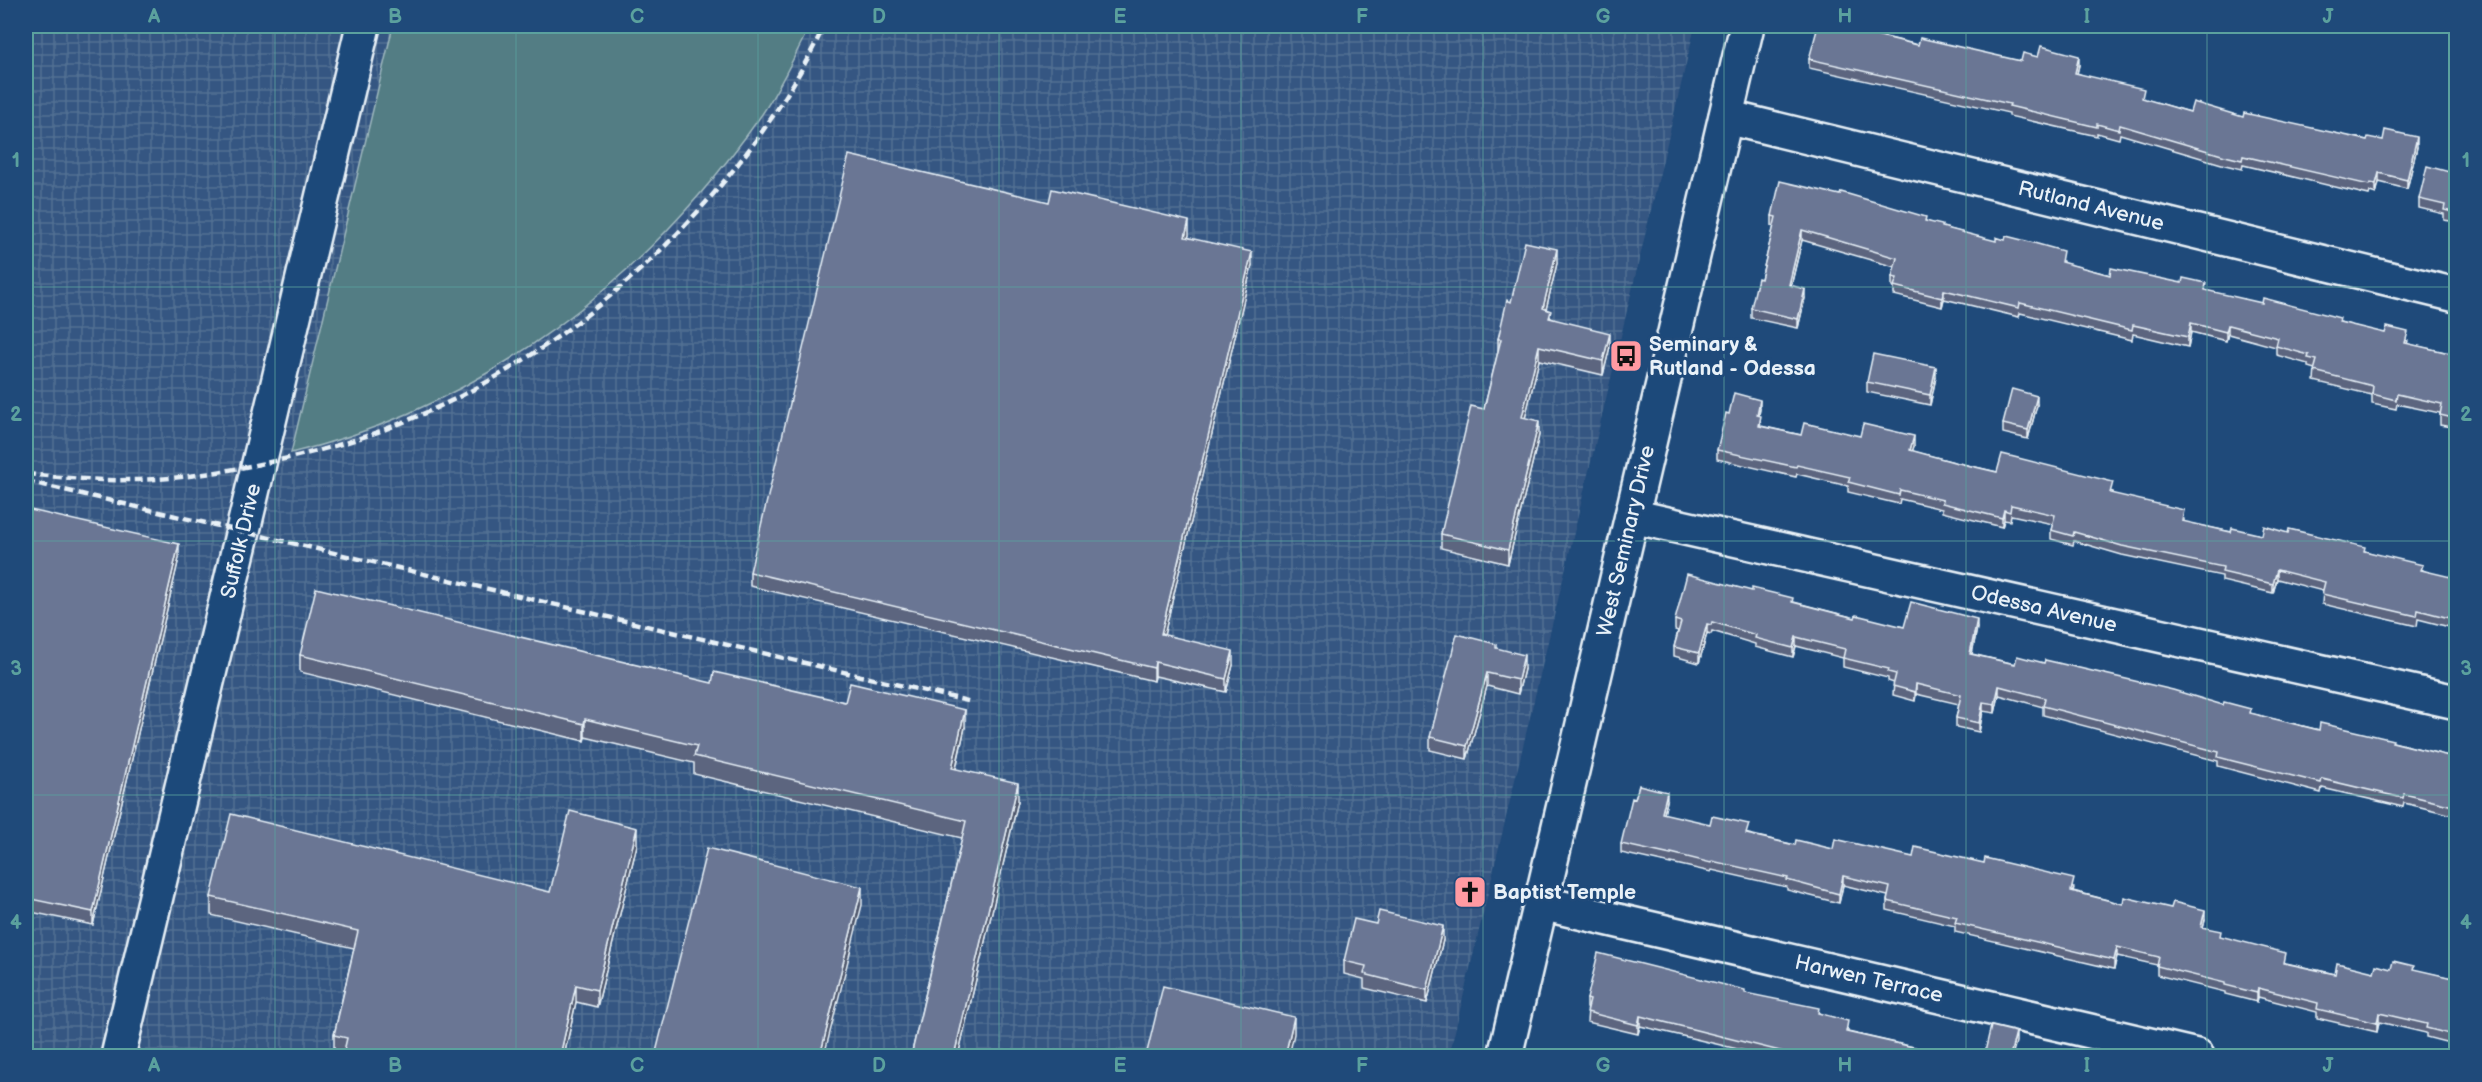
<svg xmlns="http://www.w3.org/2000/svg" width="2482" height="1082" viewBox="0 0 2482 1082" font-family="'Balsamiq Sans',sans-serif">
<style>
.industrial{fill:url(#industrial-grid)}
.green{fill:#537d84;stroke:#9eb7be;stroke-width:1.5}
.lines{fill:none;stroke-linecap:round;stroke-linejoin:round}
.street-casing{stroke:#e8f1f8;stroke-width:38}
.secondary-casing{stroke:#e8f1f8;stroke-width:38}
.street{stroke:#1f4a7a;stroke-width:33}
.secondary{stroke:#1f4a7a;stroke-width:33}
.rail{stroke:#e8f1f8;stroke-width:4.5;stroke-dasharray:9 4.5;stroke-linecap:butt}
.wall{fill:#5c657f;stroke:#e8f1f8;stroke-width:1.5}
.shaded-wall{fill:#4b5368;stroke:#e8f1f8;stroke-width:1.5}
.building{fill:#6b7694;stroke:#e8f1f8;stroke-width:1.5}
.grid{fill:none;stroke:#5ba19e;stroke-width:1.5;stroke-opacity:0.55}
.labels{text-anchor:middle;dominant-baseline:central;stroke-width:6;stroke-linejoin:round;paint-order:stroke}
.street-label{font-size:21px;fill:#e8f1f8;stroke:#1f4a7a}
.poi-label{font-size:21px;font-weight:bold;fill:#e8f1f8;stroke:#1f4a7a;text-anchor:start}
.neatline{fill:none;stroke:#5ba19e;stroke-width:2}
.grid-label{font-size:20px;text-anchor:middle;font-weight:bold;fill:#5ba19e}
</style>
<defs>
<pattern id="industrial-grid" width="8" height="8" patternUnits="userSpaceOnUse" patternTransform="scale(1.5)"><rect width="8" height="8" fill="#365782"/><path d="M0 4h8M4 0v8" fill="none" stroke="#537094"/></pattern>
</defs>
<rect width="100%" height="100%" fill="#1f4a7a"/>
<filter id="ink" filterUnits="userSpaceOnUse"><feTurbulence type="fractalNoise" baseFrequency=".0167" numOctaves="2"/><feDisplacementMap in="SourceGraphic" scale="12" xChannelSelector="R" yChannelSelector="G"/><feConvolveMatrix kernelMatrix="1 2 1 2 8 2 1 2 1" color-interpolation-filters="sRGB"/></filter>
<g filter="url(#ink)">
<path class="industrial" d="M 26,26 L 1695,26 L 1449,1056 L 26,1056 Z"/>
<path class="green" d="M 393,26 L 810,26 C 794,56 780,89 760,117 C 646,279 485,406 291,453 Z"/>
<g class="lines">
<g class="street-casing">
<path id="street" d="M 1726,117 L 2456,295
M 1632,516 L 2456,702
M 1541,903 L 2197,1056
M 118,1056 L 363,26"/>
</g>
<g class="secondary-casing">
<path id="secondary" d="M 1505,1056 L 1747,26"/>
</g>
<use href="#street" class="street"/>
<use href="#secondary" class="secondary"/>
<path class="rail" d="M 26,474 C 60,477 94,481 128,480 C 172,480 217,473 260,464 C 421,433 547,361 664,247 C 729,182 785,109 824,26
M 26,481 L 972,702"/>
</g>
<path class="wall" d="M 1857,26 L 1857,30 L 1918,45 L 2021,61 L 2038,57 L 2079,65 L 2077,73 L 2144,99 L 2190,112 L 2243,117 L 2367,140 L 2383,140 L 2417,147 L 2407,189 L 2379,182 L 2376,194 L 2370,192 L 2369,195 L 2243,165 L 2242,169 L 2225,165 L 2120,134 L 2119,139 L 2097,133 L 2097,136 L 2009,116 L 2009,113 L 1809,68 L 1809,59 Z
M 2457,174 L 2457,222 L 2444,220 L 2444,214 L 2419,208 L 2419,199 Z
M 1772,216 L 1926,221 L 1942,227 L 2063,261 L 2063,263 L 2110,275 L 2206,291 L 2340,322 L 2408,341 L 2407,344 L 2454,354 L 2457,347 L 2457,428 L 2440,425 L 2440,413 L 2397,404 L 2396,409 L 2372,404 L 2372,395 L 2314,381 L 2315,369 L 2308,367 L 2308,364 L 2276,355 L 2276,347 L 2228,334 L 2226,341 L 2191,332 L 2188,347 L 2133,334 L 2132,340 L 2020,313 L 2019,317 L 1944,299 L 1942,307 L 1894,295 L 1894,287 L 1892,286 L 1892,277 L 1895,267 L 1802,240 L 1791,286 L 1805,298 L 1798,328 L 1751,318 L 1751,308 L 1761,279 L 1774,226 L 1772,226 Z
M 1189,235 L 1188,237 L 1252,265 L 1164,635 L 1233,665 L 1226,692 L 1155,676 L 1154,681 L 750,586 L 750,572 Z
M 1557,263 L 1546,309 L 1551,318 L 1610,346 L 1603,375 L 1539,360 L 1525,418 L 1539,435 L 1508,564 L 1441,548 L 1441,534 L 1484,409 L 1498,352 L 1498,339 L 1511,302 Z
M 1936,377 L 1930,405 L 1867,392 L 1867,382 Z
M 2037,405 L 2028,439 L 2003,433 L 2003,424 Z
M 1760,409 L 1759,415 L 1761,426 L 1801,435 L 1860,436 L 1914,446 L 1912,451 L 1954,462 L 1997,472 L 2113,492 L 2113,494 L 2184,519 L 2184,522 L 2231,532 L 2262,535 L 2365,551 L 2423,570 L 2457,589 L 2457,629 L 2418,619 L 2417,626 L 2322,604 L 2323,591 L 2277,579 L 2273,593 L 2222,581 L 2222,576 L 2122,555 L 2074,541 L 2073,545 L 2051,539 L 2051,530 L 2053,524 L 2011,515 L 2010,521 L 2004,520 L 2002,527 L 1942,512 L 1942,509 L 1900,499 L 1899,504 L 1848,492 L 1848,486 L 1797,474 L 1796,477 L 1717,459 L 1717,450 L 1729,414 Z
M 26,509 L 179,558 L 93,925 L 26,911 Z
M 1752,591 L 1855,618 L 1904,627 L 1977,628 L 1972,654 L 2015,664 L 2044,663 L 2319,730 L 2393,742 L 2457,758 L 2457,816 L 2404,803 L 2403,807 L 2322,788 L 2321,793 L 2233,770 L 2218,766 L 2218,761 L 2043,715 L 2043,707 L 1999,695 L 1995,713 L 1983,711 L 1979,732 L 1956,727 L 1956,718 L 1959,704 L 1916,694 L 1915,701 L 1893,695 L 1894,683 L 1888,681 L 1888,678 L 1843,667 L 1843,658 L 1796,646 L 1793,657 L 1755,647 L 1755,644 L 1712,631 L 1711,634 L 1707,633 L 1699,663 L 1674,656 L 1674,647 L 1678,631 L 1675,630 L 1675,620 Z
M 1496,648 L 1524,669 L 1518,694 L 1487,686 L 1467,759 L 1430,750 L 1430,737 Z
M 300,655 L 712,683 L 845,702 L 965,727 L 956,769 L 1018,801 L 958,1056 L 911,1056 L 962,838 L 694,774 L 694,763 L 585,737 L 584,741 L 300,672 Z
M 1667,801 L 1664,814 L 1795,845 L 1913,857 L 2074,888 L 2073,891 L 2123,904 L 2205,919 L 2203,927 L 2221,937 L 2286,963 L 2335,974 L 2374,972 L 2391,969 L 2414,970 L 2457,979 L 2457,1045 L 2426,1037 L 2426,1033 L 2379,1022 L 2377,1032 L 2317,1018 L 2317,1012 L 2258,997 L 2257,1002 L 2225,994 L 2225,992 L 2157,975 L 2157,965 L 2117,956 L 2114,969 L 1955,932 L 1955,926 L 1887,910 L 1887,901 L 1888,896 L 1843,885 L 1839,903 L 1787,890 L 1787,887 L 1712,870 L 1711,872 L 1671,863 L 1671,864 L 1621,853 L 1621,844 Z
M 637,845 L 597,1007 L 576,1002 L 564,1056 L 344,1056 L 344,1055 L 334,1052 L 334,1035 L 354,948 L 211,915 L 211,897 L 550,892 Z
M 1376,924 L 1443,940 L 1427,1003 L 1364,988 L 1364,979 L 1344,974 L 1344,961 Z
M 1745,993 L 1819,1013 L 1848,1030 L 1848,1032 L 1940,1053 L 1971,1056 L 1767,1056 L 1640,1026 L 1638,1034 L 1587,1022 L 1588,1009 L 1587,1008 L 1587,999 Z"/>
<path class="shaded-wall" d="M 2079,56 L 2079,65 L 2075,82 L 2075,73 Z
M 2417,137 L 2417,147 L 2407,189 L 2407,180 Z
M 2379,173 L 2379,182 L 2376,194 L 2376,184 Z
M 1189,221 L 1189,235 L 1185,250 L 1185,237 Z
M 1802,230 L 1802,240 L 1789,294 L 1789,285 Z
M 1557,249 L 1557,263 L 1543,322 L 1543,308 Z
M 1252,252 L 1252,265 L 1161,648 L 1161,634 Z
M 1805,289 L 1805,298 L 1798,328 L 1798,319 Z
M 1944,290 L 1944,299 L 1942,307 L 1942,298 Z
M 2191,323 L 2191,332 L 2188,347 L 2188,337 Z
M 2228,325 L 2228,334 L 2226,341 L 2226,332 Z
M 1610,333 L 1610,346 L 1603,375 L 1603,361 Z
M 1539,346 L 1539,360 L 1522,431 L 1522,417 Z
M 1936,367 L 1936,377 L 1930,405 L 1930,395 Z
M 2037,396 L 2037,405 L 2028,439 L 2028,430 Z
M 1760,400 L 1760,409 L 1757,424 L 1757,415 Z
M 1539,421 L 1539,435 L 1508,564 L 1508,550 Z
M 1914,436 L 1914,446 L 1910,459 L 1910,450 Z
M 2004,510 L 2004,520 L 2002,527 L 2002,518 Z
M 179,544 L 179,558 L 93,925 L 93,912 Z
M 2277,570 L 2277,579 L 2273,593 L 2273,584 Z
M 1977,619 L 1977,628 L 1970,663 L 1970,654 Z
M 1707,624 L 1707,633 L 1699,663 L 1699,653 Z
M 1796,637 L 1796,646 L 1793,657 L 1793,648 Z
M 1233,651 L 1233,665 L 1226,692 L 1226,679 Z
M 1524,655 L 1524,669 L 1518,694 L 1518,680 Z
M 1155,662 L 1155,676 L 1154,681 L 1154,668 Z
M 1487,673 L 1487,686 L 1467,759 L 1467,746 Z
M 1916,684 L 1916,694 L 1915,701 L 1915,692 Z
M 1999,686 L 1999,695 L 1995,713 L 1995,704 Z
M 1983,702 L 1983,711 L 1979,732 L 1979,723 Z
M 965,710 L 965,727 L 952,785 L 952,768 Z
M 585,719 L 585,737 L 584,741 L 584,724 Z
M 1018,783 L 1018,801 L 958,1056 L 954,1056 Z
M 1667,792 L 1667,801 L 1662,822 L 1662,813 Z
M 637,828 L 637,845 L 597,1007 L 597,990 Z
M 1843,876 L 1843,885 L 1839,903 L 1839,894 Z
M 862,887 L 862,905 L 824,1056 L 820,1056 Z
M 2205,910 L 2205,919 L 2201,936 L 2201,927 Z
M 1443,926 L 1443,940 L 1427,1003 L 1427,990 Z
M 2117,947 L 2117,956 L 2114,969 L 2114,960 Z
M 576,985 L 576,1002 L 564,1056 L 560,1056 Z
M 2258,988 L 2258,997 L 2257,1002 L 2257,993 Z
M 2379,1013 L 2379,1022 L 2377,1032 L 2377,1023 Z
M 1640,1016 L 1640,1026 L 1638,1034 L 1638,1025 Z
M 1294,1017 L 1294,1034 L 1289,1056 L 1285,1056 Z
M 2016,1032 L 2016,1042 L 2012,1056 L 2010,1056 Z"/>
<path class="building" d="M 1818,26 L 1856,26 L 1855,30 L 1918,45 L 1920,38 L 2021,61 L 2023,53 L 2038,57 L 2041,46 L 2079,56 L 2075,73 L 2144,89 L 2142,98 L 2190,112 L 2193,102 L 2243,117 L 2244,113 L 2367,140 L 2368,137 L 2383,140 L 2385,130 L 2417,137 L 2407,180 L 2379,173 L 2376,184 L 2370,183 L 2369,185 L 2243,156 L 2242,160 L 2225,156 L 2120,125 L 2119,130 L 2097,124 L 2097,127 L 2009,106 L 2010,104 L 1809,59 Z
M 849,155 L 1049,202 L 1052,189 L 1189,221 L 1185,237 L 1252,252 L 1161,634 L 1233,651 L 1226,679 L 1155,662 L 1154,668 L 750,572 Z
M 2427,166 L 2457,174 L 2457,213 L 2444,210 L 2445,205 L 2419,199 Z
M 1780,181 L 1840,195 L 1841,192 L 1926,217 L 1925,221 L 1942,225 L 1942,227 L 1996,241 L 1996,237 L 2005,240 L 2006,236 L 2034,243 L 2063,251 L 2061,262 L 2110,275 L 2111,268 L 2182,283 L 2183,278 L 2206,283 L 2205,290 L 2262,303 L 2263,298 L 2340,318 L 2339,322 L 2385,333 L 2387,327 L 2408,332 L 2405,343 L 2454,354 L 2455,346 L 2457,347 L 2457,419 L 2440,415 L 2442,404 L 2397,394 L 2396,400 L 2372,394 L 2373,386 L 2314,371 L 2317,360 L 2308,358 L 2309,355 L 2276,346 L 2278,338 L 2228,325 L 2226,332 L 2191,323 L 2188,337 L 2133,325 L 2132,330 L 2020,303 L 2019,308 L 1944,290 L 1942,298 L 1894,286 L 1897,278 L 1892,277 L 1897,258 L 1802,230 L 1789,285 L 1805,289 L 1798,319 L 1751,308 L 1758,278 L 1761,279 L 1776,217 L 1772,216 Z
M 1525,242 L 1557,249 L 1543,308 L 1551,311 L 1549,318 L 1610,333 L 1603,361 L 1539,346 L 1522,417 L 1539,421 L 1508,550 L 1441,534 L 1471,406 L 1484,409 L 1501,339 L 1498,339 L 1507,300 L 1511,302 Z
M 1873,354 L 1936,367 L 1930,395 L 1867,382 Z
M 2012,389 L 2037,396 L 2028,430 L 2003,424 Z
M 1734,393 L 1760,400 L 1757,415 L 1761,416 L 1759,426 L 1801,435 L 1804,423 L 1860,436 L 1863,424 L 1914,436 L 1910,450 L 1954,462 L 1997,472 L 2002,454 L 2113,482 L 2110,493 L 2184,510 L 2182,521 L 2231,532 L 2232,528 L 2262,535 L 2264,526 L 2288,533 L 2289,529 L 2365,547 L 2364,551 L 2423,565 L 2421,570 L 2455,578 L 2453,588 L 2457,589 L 2457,620 L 2418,610 L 2417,616 L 2322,594 L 2325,582 L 2277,570 L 2273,584 L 2222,572 L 2223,567 L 2122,546 L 2074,532 L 2073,536 L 2051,530 L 2055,515 L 2011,505 L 2010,512 L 2004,510 L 2002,518 L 1942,503 L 1943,500 L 1900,490 L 1899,495 L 1848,482 L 1850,477 L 1797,465 L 1796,467 L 1717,450 L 1726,413 L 1729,414 Z
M 26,509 L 179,544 L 93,912 L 26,898 Z
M 1687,574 L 1752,591 L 1752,588 L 1793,598 L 1792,602 L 1855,618 L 1856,615 L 1904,627 L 1911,602 L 1977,619 L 1970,654 L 2015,664 L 2017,656 L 2044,663 L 2045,660 L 2173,690 L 2223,705 L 2224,702 L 2251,709 L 2250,713 L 2319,730 L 2320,723 L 2393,740 L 2392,742 L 2457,758 L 2457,807 L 2404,794 L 2403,798 L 2322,779 L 2321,783 L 2233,761 L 2218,757 L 2219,752 L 2043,706 L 2045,698 L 1999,686 L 1995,704 L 1983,702 L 1979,723 L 1956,718 L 1961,695 L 1916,684 L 1915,692 L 1893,686 L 1896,674 L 1888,672 L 1889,669 L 1843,658 L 1845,649 L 1796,637 L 1793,648 L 1755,638 L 1756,635 L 1712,622 L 1711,625 L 1707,624 L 1699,653 L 1674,647 L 1681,622 L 1675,620 Z
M 316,588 L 712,683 L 714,672 L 845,702 L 850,683 L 965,710 L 952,768 L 1018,783 L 954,1056 L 911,1056 L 966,821 L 694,756 L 697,746 L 585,719 L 584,724 L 300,655 Z
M 1457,634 L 1496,644 L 1496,648 L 1524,655 L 1518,680 L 1487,673 L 1467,746 L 1430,737 Z
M 1639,785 L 1667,792 L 1662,813 L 1710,824 L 1712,816 L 1749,824 L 1746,834 L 1795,845 L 1796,840 L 1833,849 L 1835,839 L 1913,857 L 1915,847 L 1984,863 L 1985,858 L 2074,879 L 2071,891 L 2123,904 L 2124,897 L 2171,908 L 2173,902 L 2205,910 L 2201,927 L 2221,931 L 2220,936 L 2286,953 L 2284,963 L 2335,974 L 2337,963 L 2374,972 L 2376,965 L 2391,969 L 2393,961 L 2414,966 L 2413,969 L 2457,979 L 2457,1036 L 2426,1028 L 2427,1024 L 2379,1013 L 2377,1023 L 2317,1009 L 2318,1003 L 2258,988 L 2257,993 L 2225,985 L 2225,983 L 2157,966 L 2159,957 L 2117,947 L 2114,960 L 1955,923 L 1957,917 L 1887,901 L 1890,887 L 1843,876 L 1839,894 L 1787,880 L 1788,878 L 1712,861 L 1711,863 L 1671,853 L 1671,855 L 1621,844 L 1632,798 L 1635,799 Z
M 570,811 L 637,828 L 597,990 L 576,985 L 560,1056 L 369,1056 L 344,1051 L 347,1038 L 334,1035 L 358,931 L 211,897 L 231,814 L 550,892 Z
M 707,848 L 862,887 L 820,1056 L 655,1056 Z
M 1379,911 L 1443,926 L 1427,990 L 1364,974 L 1366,966 L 1344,961 L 1354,919 L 1376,924 Z
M 1598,953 L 1745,990 L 1745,993 L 1819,1008 L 1818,1013 L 1848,1021 L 1846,1032 L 1940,1053 L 1941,1048 L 1971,1056 L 1783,1056 L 1784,1052 L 1640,1016 L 1638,1025 L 1587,1012 L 1590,1000 L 1587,999 Z
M 1163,986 L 1294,1017 L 1285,1056 L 1146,1056 Z
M 1991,1026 L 2016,1032 L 2010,1056 L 1984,1056 Z"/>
</g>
<path class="grid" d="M 275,26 L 275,1056M 516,26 L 516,1056M 758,26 L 758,1056M 999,26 L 999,1056M 1241,26 L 1241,1056M 1483,26 L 1483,1056M 1724,26 L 1724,1056M 1966,26 L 1966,1056M 2207,26 L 2207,1056M 26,287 L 2456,287M 26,541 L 2456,541M 26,795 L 2456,795"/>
<defs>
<g id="bus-square" transform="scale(1.725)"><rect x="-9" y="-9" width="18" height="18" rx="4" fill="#ff9aa2" stroke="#1f4a7a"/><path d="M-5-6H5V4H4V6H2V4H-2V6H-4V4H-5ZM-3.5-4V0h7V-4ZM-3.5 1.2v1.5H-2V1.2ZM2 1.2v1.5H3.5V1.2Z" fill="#111"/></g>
<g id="church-square" transform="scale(1.725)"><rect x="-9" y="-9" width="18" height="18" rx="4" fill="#ff9aa2" stroke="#1f4a7a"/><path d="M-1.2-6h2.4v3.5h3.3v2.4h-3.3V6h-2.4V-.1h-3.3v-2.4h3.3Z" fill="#111"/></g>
</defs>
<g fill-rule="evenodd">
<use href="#bus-square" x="1626" y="356"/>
<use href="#church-square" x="1470" y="892"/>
</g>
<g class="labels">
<g class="street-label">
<text transform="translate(2091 206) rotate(14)">Rutland Avenue</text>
<text transform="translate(241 541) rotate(-77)">Suffolk Drive</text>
<text transform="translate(1626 541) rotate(-77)">West Seminary Drive</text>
<text transform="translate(2044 609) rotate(13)">Odessa Avenue</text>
<text transform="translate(1869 979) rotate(13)">Harwen Terrace</text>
</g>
<g class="poi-label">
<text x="1649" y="344">Seminary &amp;<tspan x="1649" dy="24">Rutland - Odessa</tspan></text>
<text x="1493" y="892">Baptist Temple</text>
</g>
</g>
<rect width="2482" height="1082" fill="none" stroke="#1f4a7a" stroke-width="66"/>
<rect x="33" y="33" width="2416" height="1016" class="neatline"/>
<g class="grid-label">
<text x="154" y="23">A</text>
<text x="395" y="23">B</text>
<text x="637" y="23">C</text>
<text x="879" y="23">D</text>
<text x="1120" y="23">E</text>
<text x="1362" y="23">F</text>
<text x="1603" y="23">G</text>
<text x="1845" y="23">H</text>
<text x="2087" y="23">I</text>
<text x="2328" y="23">J</text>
<text x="16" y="167">1</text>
<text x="2466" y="167">1</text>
<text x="16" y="421">2</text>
<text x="2466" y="421">2</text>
<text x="16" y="675">3</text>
<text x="2466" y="675">3</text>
<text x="16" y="929">4</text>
<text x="2466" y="929">4</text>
<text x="154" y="1072">A</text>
<text x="395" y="1072">B</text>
<text x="637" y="1072">C</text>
<text x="879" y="1072">D</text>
<text x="1120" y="1072">E</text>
<text x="1362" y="1072">F</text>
<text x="1603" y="1072">G</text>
<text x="1845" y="1072">H</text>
<text x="2087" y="1072">I</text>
<text x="2328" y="1072">J</text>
</g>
</svg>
